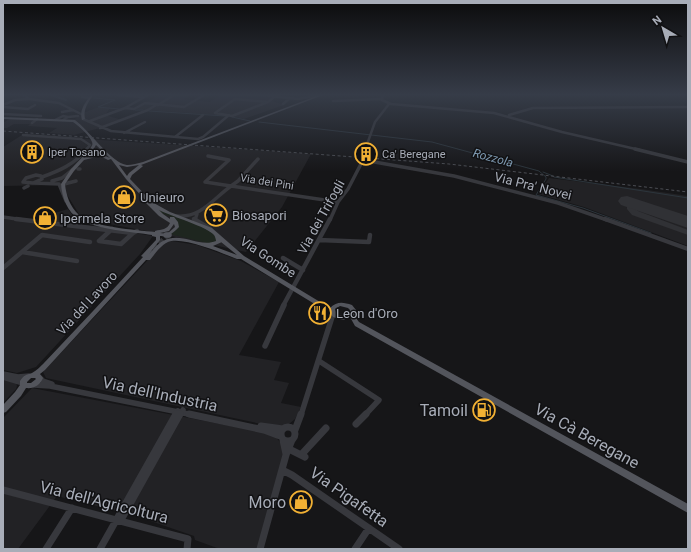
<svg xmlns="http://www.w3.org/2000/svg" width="691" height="552" viewBox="0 0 691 552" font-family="Roboto,sans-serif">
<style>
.built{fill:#222225}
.green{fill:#1e261f}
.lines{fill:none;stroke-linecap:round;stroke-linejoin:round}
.stream{stroke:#2c353c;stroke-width:1}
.canal{stroke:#2c353c;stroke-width:2}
.taxiway{fill:#303135;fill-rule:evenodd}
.runway{fill:#303135;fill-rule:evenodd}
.major-tunnel{stroke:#333438;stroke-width:5.5;stroke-dasharray:5.5 2.5;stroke-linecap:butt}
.minor-far4{stroke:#37383d;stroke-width:2.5}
.minor-far3{stroke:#37383d;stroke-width:3.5}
.minor-far2{stroke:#37383d;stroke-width:4.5}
.minor-far1{stroke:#37383d;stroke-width:5.5}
.minor{stroke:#37383d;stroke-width:7}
.major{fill:#53555c;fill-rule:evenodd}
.rail{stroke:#4a4c52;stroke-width:1;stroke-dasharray:3 2.5;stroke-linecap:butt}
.major-bridge{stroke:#53555c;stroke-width:5.5}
.labels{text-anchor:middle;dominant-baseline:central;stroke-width:3;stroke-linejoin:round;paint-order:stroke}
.far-poi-label{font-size:11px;fill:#a8adb8;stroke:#111113;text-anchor:start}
.far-street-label{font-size:11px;fill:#a8adb8;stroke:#111113}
.far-water-label{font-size:12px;font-style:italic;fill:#7f9bb3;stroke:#111113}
.street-label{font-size:13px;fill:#a8adb8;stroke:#111113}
.poi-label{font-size:13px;fill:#a8adb8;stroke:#111113;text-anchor:start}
.near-street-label{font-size:16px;fill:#a8adb8;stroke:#111113}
.near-poi-label{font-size:16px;fill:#a8adb8;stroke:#111113;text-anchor:end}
</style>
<rect width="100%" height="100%" fill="#161618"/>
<path class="built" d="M 172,95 L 190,95 L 184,99 L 210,102 L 220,95 L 276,95 L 272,101 L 284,105 L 244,119 L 231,116 L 133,109 L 158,96 L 169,96 Z
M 96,108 L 110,108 L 105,115 L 122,120 L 100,128 L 74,135 L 49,133 L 57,128 L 28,126 L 30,124 L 14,124 L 7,128 L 3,128 L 3,123 L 11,118 L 75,119 L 83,113 Z
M 22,135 L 196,146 L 311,154 L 282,207 L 246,252 L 157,233 L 82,219 L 61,185 L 3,186 L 3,147 Z
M 549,178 L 641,189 L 688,196 L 688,246 L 584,207 L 538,194 Z
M 68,209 L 79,224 L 153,236 L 140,254 L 36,367 L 17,373 L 3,370 L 3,216 L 28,221 Z
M 172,241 L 197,245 L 241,261 L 279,282 L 239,355 L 281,362 L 274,380 L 289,383 L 281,403 L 301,407 L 295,419 L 289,424 L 284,426 L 266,425 L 46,378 L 43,372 L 160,247 L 167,242 Z
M 3,379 L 16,382 L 17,386 L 16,389 L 3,403 Z
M 32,388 L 262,432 L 276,437 L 283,446 L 284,456 L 257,549 L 220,549 L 195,540 L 194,536 L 136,516 L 57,496 L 18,549 L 3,549 L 3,418 Z"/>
<path class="green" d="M 155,207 C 169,217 214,224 218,241 L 211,244 L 170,234 L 176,230 L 174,218 L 159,212 Z"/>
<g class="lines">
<path class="stream" d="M 94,98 L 115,100 L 98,107 L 119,109
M 135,110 L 143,110
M 149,111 L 225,116
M 232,117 L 250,121
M 259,122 L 432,142 L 539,171 L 546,177 L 546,179 L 536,195 L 583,208 L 651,233
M 543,172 L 553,176
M 554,177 L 688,198"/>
<path class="canal" d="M 51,95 L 66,100"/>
<path class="taxiway" d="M 635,201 L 639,203 L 635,205 L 635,208 L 638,211 L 688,230 L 688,235 L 632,215 L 627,209 L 627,204 Z"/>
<path class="runway" d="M 627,196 L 688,216 L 688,228 L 621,205 L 618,201 L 621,197 Z"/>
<path class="major-tunnel" d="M 148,255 L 169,234"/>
<path class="minor-far4" d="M 24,95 L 29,99 L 59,103 L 81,114
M 118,95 L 142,97
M 261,95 L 298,99 L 320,95
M 383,95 L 382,100 L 391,104 L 494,113 L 562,132 L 640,150
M 82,97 L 90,98
M 235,99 L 268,102 L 232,116 L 215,113 Z
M 333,101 L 381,99
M 268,102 L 275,96
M 283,104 L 290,98
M 3,105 L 15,100 L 28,99
M 158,105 L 174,95
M 3,107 L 28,109 L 35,105
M 125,108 L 134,109 L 145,103 L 184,107 L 204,95
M 62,112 L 73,110
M 3,114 L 41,116
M 509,115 L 533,108 L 688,107
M 83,119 L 111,131 L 198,139 L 203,137 L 229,115
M 55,120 L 63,116 L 68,117
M 63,120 L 68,117 L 78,116
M 90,121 L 125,108 L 148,95
M 32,123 L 37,119
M 100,128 L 148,110 L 156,105
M 124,133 L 145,122
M 23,135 L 81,139 L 90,145 L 86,150
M 175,137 L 203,115
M 365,150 L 375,122 L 389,104"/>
<path class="minor-far3" d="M 635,149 L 688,162
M 363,156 L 365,149
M 78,169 L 80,169
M 36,175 L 41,176 L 42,179 L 33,183 L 23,182 L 26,178 Z
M 42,177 C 59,171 75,164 87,149
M 52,181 L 62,178 L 72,170
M 34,183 L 59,184 L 66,201
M 64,184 L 76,181
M 231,186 L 338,202
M 231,186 L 238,181 L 258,159
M 24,188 L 28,186
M 177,216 C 201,218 213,199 231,186 L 205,182 L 229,160 L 208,156
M 3,217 L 24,220
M 195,220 L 197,214
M 330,220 L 338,202 L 348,189 L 363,160 L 454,176 L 558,203 L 607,220"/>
<path class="minor-far2" d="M 16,219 L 133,233 L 137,231
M 194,219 L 210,229
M 605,219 L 688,249
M 112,229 L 99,241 L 121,244 L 133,233
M 319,240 L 369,242 L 370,235
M 22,252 L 77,261
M 283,258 L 303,270
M 3,268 L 42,235 L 90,242
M 283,306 L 330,219"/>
<path class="minor-far1" d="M 265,346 L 284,305
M 319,361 L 379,400 L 365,415
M 3,374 L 18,377 L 29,376
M 3,377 L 23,383
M 40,378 L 43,381 L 52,384
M 34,385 L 50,386 L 193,415
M 175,415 L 178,411
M 180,415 L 183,410
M 301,415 L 333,314"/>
<path class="minor" d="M 189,414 L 264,430 L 280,436
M 356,424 L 366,414
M 261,426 L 283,429
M281 434a7 7 0 1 1 14 0a7 7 0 1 1-14 0Z
M 295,430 L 301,414
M 283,440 L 286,454
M 289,449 L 305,457
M 301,455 L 326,428
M 282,470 L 292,475 L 399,549
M 3,490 L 188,539 L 187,549
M 121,520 L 180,414
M 46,549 L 72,508
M 100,549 L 176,414
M 260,549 L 286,455 L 292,440
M 355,549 L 369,528"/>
<path class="major" d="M 91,95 L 93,95 C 88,103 83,109 85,119 L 82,120 C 79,110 85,103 91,95 Z
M 319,95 L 323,95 L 141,165 L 143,166 L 142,167 L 132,175 L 130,179 L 152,202 L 170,212 L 212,228 L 244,256 L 330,308 C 337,301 343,302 352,305 L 356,310 C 355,315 356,318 359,322 L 688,504 L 688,513 L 355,326 L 350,317 L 343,320 L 333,317 L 331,314 L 241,259 L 237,259 C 222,253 182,236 168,242 C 160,246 155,254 150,260 L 146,260 L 45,370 L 40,374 L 43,378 C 40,385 34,389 26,388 L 21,396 L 6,412 L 3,413 L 3,405 L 15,392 L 20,385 L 20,381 C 24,375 26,375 32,373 C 36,371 41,366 44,363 C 77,328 110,293 143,257 L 141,256 L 156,240 L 156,237 L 152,236 L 152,235 C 133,232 94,229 79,219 C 67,212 62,197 61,184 L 71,169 L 90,149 C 92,145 93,145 92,142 C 90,136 79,126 73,122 L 3,119 L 3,117 L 75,120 C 89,130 111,163 127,165 C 132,165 138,163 143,162 ZM 96,145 L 110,158 L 100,154 L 86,158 L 93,150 ZM 100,156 L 108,160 L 111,159 L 126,179 L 146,201 L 146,203 L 159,216 L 170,223 C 167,230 162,229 155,231 L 155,232 C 136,230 92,227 79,215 C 70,207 66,195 65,184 L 74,171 L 84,160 ZM 119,165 L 127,167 L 139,165 L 129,173 L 127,176 ZM 159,210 C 170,216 208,227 214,235 C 215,236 216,240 216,241 C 199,248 181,231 163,241 C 157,244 153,250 149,254 L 160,240 L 160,236 C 169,237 173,233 179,227 L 178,222 L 174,217 L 170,217 L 170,219 L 163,214 ZM 174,224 L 175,227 L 167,234 L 160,233 L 169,231 ZM 222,242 L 221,242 L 237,255 L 213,246 ZM 340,306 L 348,308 L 350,310 L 349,313 L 343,316 L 337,315 L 335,309 ZM 31,378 L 35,378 L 36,379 L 31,383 L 27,383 L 27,382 Z"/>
<path class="rail" d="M 3,131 L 449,164 L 688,192"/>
<path class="major-bridge" d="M 166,235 L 169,235"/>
</g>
<linearGradient id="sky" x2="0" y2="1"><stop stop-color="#0c0c0d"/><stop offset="0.55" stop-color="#363c48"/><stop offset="1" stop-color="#363c48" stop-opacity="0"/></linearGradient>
<rect width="691" height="172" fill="url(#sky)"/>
<defs>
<g id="building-ring" transform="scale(1.15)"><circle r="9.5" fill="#111113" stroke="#f2b134" stroke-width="1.5"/><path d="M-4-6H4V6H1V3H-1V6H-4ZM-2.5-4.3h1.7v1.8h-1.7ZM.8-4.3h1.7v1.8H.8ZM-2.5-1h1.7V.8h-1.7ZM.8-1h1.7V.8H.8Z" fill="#f2b134"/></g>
<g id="shop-ring" transform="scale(1.15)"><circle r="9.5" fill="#111113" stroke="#f2b134" stroke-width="1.5"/><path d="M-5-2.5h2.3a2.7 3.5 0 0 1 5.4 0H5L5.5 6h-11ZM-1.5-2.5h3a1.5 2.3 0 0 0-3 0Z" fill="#f2b134"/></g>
<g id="supermarket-ring" transform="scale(1.15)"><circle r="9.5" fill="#111113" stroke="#f2b134" stroke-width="1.5"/><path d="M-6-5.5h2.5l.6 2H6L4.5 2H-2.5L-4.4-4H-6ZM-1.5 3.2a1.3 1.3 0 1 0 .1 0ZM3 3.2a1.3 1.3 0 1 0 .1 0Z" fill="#f2b134"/></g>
<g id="restaurant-ring" transform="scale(1.15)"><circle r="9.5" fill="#111113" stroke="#f2b134" stroke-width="1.5"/><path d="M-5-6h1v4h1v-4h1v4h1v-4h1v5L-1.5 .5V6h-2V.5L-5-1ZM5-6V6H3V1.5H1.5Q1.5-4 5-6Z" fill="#f2b134"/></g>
<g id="fuel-ring" transform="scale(1.15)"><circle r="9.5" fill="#111113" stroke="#f2b134" stroke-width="1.5"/><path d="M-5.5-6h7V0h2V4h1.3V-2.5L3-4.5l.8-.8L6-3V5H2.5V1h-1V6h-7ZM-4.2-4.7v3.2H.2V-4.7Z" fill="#f2b134"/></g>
</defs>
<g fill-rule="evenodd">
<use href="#building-ring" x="32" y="152"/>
<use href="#building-ring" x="366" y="154"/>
<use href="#shop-ring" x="124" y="197"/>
<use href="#supermarket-ring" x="216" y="215"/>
<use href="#shop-ring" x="45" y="218"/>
<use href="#restaurant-ring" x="320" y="313"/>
<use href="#fuel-ring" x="484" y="410"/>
<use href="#shop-ring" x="301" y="502"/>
</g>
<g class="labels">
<g class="far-poi-label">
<text x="48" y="152">Iper Tosano</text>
<text x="382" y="154">Ca' Beregane</text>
</g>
<g class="far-street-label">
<text transform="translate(267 182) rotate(9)">Via dei Pini</text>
</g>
<g class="far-water-label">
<text transform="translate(493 158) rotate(15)">Rozzola</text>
</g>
<g class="street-label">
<text transform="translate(533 186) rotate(14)">Via Pra' Novei</text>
<text transform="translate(321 217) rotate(-61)">Via dei Trifogli</text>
<text transform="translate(268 257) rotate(33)">Via Gombe</text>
<text transform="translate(87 303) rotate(-47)">Via del Lavoro</text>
</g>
<g class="poi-label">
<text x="140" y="197">Unieuro</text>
<text x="232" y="215">Biosapori</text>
<text x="60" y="218">Ipermela Store</text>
<text x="336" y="313">Leon d'Oro</text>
</g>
<g class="near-street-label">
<text transform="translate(160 394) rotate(12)">Via dell'Industria</text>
<text transform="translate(587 436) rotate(29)">Via Cà Beregane</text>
<text transform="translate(349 497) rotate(35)">Via Pigafetta</text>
<text transform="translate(104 502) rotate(14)">Via dell'Agricoltura</text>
</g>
<g class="near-poi-label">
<text x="468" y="410">Tamoil</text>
<text x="286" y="502">Moro</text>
</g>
</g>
<rect width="691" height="552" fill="none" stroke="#a8adb8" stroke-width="8"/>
<g transform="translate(663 28) rotate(322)" stroke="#111113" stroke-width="3" paint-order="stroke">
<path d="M0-3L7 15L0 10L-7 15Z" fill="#a8adb8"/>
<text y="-6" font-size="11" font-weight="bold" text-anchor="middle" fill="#a8adb8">N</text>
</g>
</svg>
